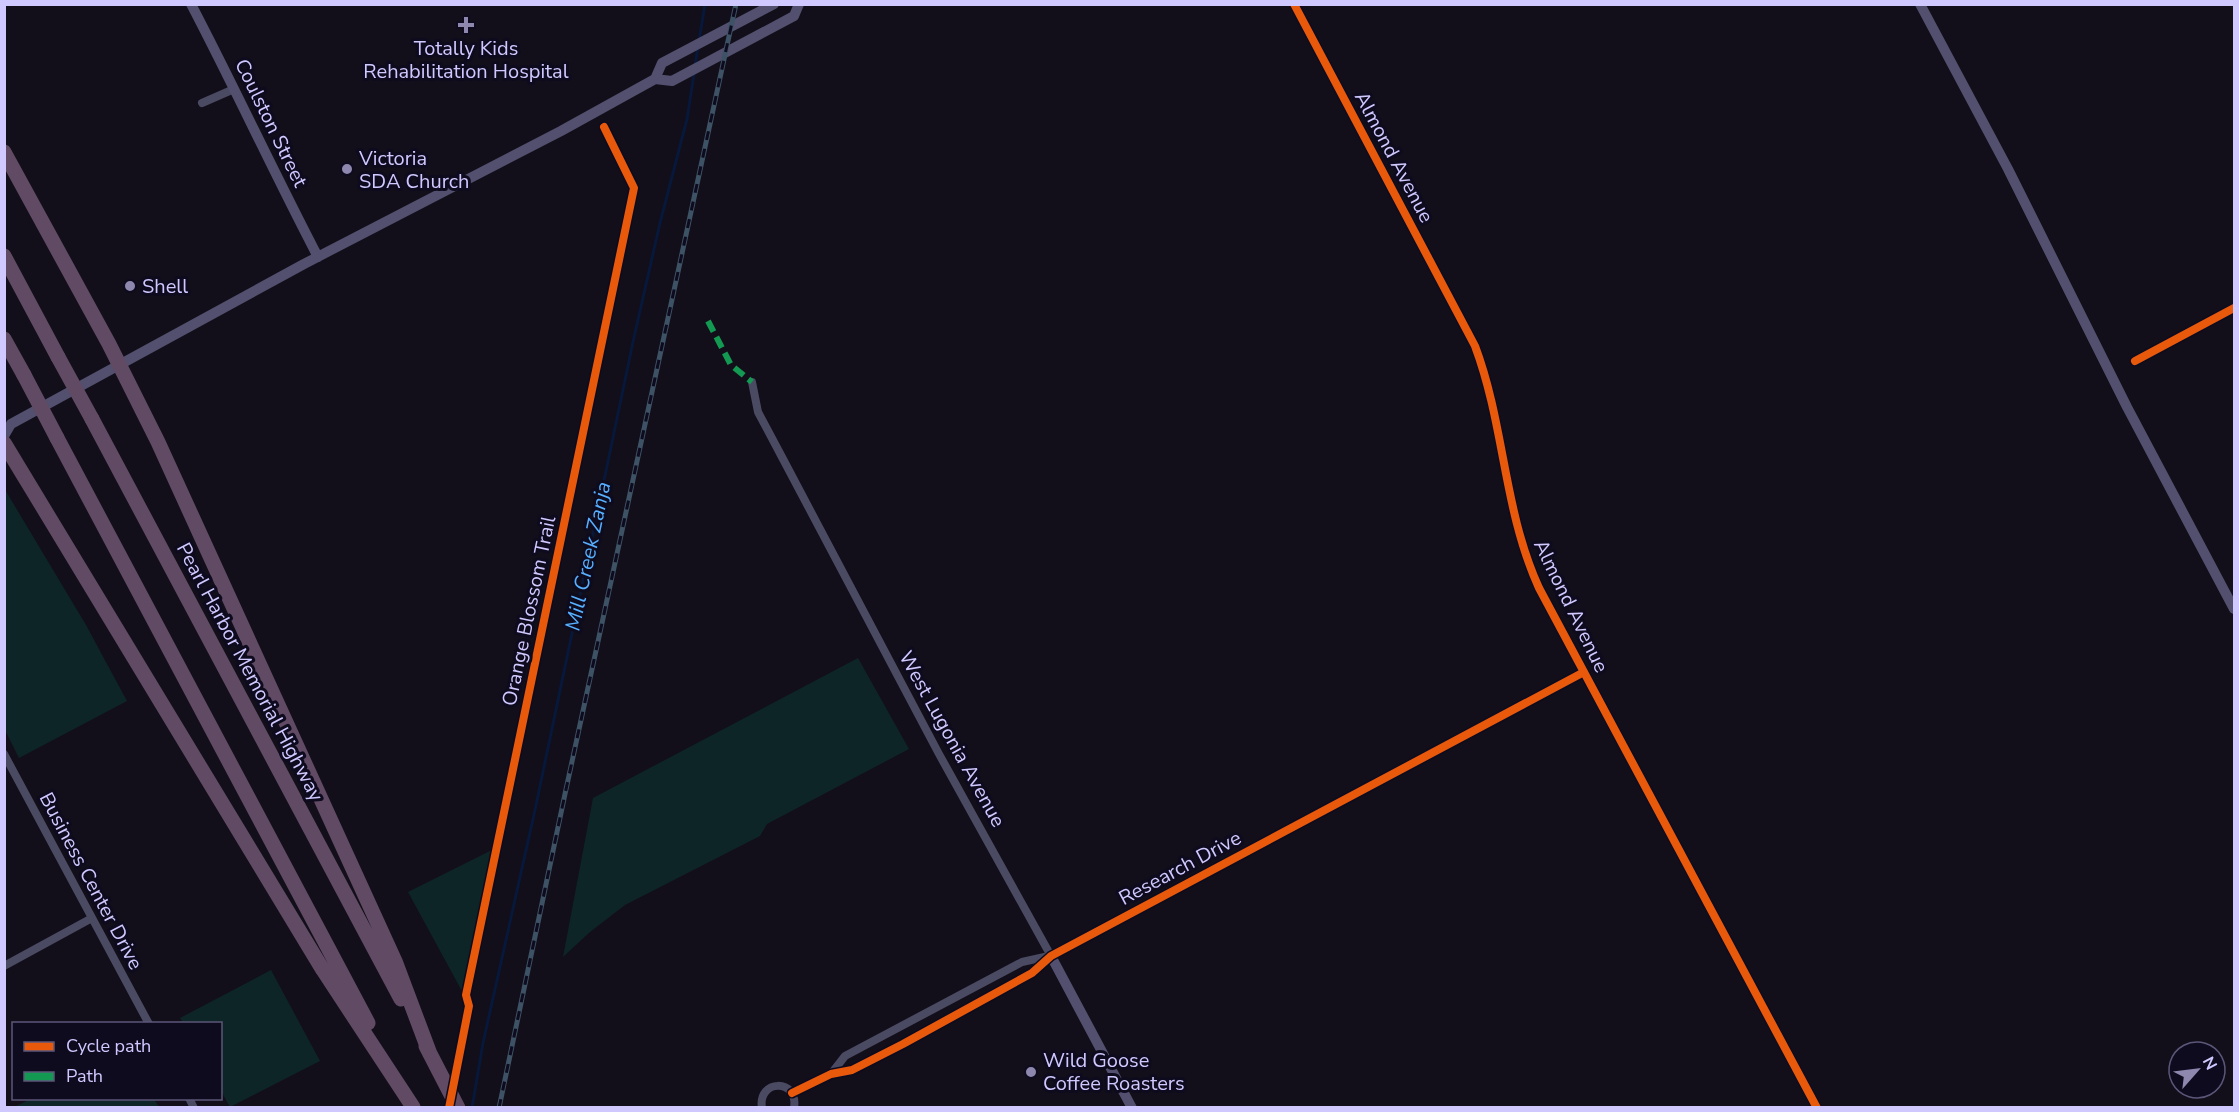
<svg xmlns="http://www.w3.org/2000/svg" width="2239" height="1112" viewBox="0 0 2239 1112" font-family="'Nunito Sans',sans-serif">
<style>
.green{fill:#0e2527}
.lines{fill:none;stroke-linecap:round;stroke-linejoin:round}
.stream{stroke:#07183a;stroke-width:3}
.street{stroke:#4b4a63;stroke-width:8}
.secondary{stroke:#52506e;stroke-width:10}
.highway{stroke:#614a64;stroke-width:15}
.rail-casing{stroke:#3d5265;stroke-width:5}
.rail{stroke:#0e0b1f;stroke-width:3;stroke-dasharray:9;stroke-linecap:butt}
.highway-bridge{stroke:#614a64;stroke-width:15}
.quiet{stroke:#139951;stroke-width:6;stroke-dasharray:12 6;stroke-linecap:butt}
.cycleway-casing{stroke:#0e0b1f;stroke-width:11}
.cycleway{stroke:#e8590c;stroke-width:8}
.poi-dot{fill:#8e88af;stroke:#0e0b1f;stroke-width:2}
.labels{text-anchor:middle;dominant-baseline:central;stroke-width:6;stroke-linejoin:round;paint-order:stroke}
.poi-label{font-size:20px;fill:#d0c9ff;stroke:#0e0b1f;text-anchor:start}
.street-label{font-size:20px;fill:#d0c9ff;stroke:#0e0b1f}
.water-label{font-size:21px;font-style:italic;fill:#57b0ff;stroke:#0e0b1f}
</style>
<rect width="100%" height="100%" fill="#120f1a"/>
<path class="green" d="M 4,488 L 86,625 L 127,701 L 19,758 L 5,730 Z
M 858,658 L 909,749 L 767,824 L 760,836 L 625,905 L 590,932 L 563,957 L 593,798 Z
M 492,850 L 463,993 L 408,892 Z
M 271,970 L 320,1061 L 230,1107 L 221,1091 L 220,1024 L 183,1023 L 180,1018 Z
M 31,1099 L 154,1099 L 159,1107 L 14,1107 Z"/>
<g class="lines">
<path class="stream" d="M 699,41 L 705,4
M 695,65 L 698,47
M 472,1108 L 483,1043 L 535,810 L 633,342 L 660,223 L 687,119 L 694,74"/>
<path class="street" d="M 202,103 L 234,89
M 752,382 L 758,412 L 783,459 L 939,754 L 1051,956
M 4,754 L 149,1024
M 4,966 L 92,918
M 831,1074 L 845,1056 L 1022,962 L 1049,956
M 792,1093 L 831,1074 L 852,1070 L 903,1044 L 1032,973 L 1051,956 L 1584,672
M 189,1098 L 194,1108
M 762,1108 C 757,1079 799,1078 794,1108"/>
<path class="secondary" d="M 191,4 C 235,88 274,173 318,257
M 1294,4 L 1475,346 C 1505,426 1503,509 1539,588 L 1817,1108
M 1920,4 L 2008,169 L 2127,407 L 2234,609
M 655,79 L 662,63 L 774,4
M 4,436 L 11,424 L 304,264 L 561,131 L 655,79 L 672,81 L 794,16 L 799,4
M 1051,956 L 1132,1108"/>
<path class="highway" d="M 4,152 L 109,344 L 158,442 L 395,961 L 430,1054
M 4,256 L 58,357
M 4,339 L 24,375
M 92,419 L 401,999
M 57,438 L 368,1023
M 4,443 L 323,970 L 413,1107
M 426,1046 L 458,1108"/>
<g class="rail-casing">
<path id="rail" d="M 499,1108 L 565,794 L 736,4"/>
</g>
<use href="#rail" class="rail"/>
<path class="highway-bridge" d="M 58,357 L 92,419
M 24,375 L 57,438"/>
<path class="quiet" d="M 708,321 L 731,365 L 752,382"/>
<g class="cycleway-casing">
<path id="cycleway" d="M 1294,4 L 1475,346 C 1505,426 1503,509 1539,588 L 1817,1108
M 2135,361 L 2234,308
M 792,1093 L 831,1074 L 852,1070 L 903,1044 L 1032,973 L 1051,956 L 1584,672
M 449,1108 L 469,1006 L 466,995 L 634,188 L 604,127"/>
</g>
<use href="#cycleway" class="cycleway"/>
</g>
<g class="poi-dot">
<path d="M463 16h6v6h6v6h-6v6h-6v-6h-6v-6h6z"/>
<circle cx="347" cy="169" r="6"/>
<circle cx="130" cy="286" r="6"/>
<circle cx="1031" cy="1072" r="6"/>
</g>
<g class="labels">
<g class="poi-label">
<text x="466" y="48" text-anchor="middle">Totally Kids<tspan x="466" dy="23">Rehabilitation Hospital</tspan></text>
<text x="359" y="158">Victoria<tspan x="359" dy="23">SDA Church</tspan></text>
<text x="142" y="286">Shell</text>
<text x="1043" y="1060">Wild Goose<tspan x="1043" dy="23">Coffee Roasters</tspan></text>
</g>
<g class="street-label">
<text transform="translate(271 123) rotate(64)">Coulston Street</text>
<text transform="translate(1394 157) rotate(62)">Almond Avenue</text>
<text transform="translate(1571 606) rotate(64)">Almond Avenue</text>
<text transform="translate(529 611) rotate(-78)">Orange Blossom Trail</text>
<text transform="translate(250 672) rotate(62)">Pearl Harbor Memorial Highway</text>
<text transform="translate(952 739) rotate(61)">West Lugonia Avenue</text>
<text transform="translate(1180 868) rotate(-28)">Research Drive</text>
<text transform="translate(91 881) rotate(62)">Business Center Drive</text>
</g>
<g class="water-label">
<text transform="translate(588 556) rotate(-78)">Mill Creek Zanja</text>
</g>
</g>
<rect width="2239" height="1112" fill="none" stroke="#d0c9ff" stroke-width="12"/>
<rect x="12" y="1022" width="210" height="78" fill="#0e0b1f" stroke="#5c5779" stroke-width="1.5"/>
<rect x="24" y="1042" width="30" height="9" fill="#e8590c" stroke="#5c5779" stroke-width="1.5"/>
<text x="66" y="1052" font-size="18" fill="#d0c9ff">Cycle path</text>
<rect x="24" y="1072" width="30" height="9" fill="#139951" stroke="#5c5779" stroke-width="1.5"/>
<text x="66" y="1082" font-size="18" fill="#d0c9ff">Path</text>
<g transform="translate(2197 1070) rotate(62)"><circle r="28" fill="#0e0b1f" stroke="#5c5779" stroke-width="1.5"/>
<path d="M0-4.5L10 22L0 15L-10 22Z" fill="#8e88af"/>
<text y="-9" font-size="16" font-weight="bold" text-anchor="middle" fill="#d0c9ff">N</text>
</g>
</svg>
